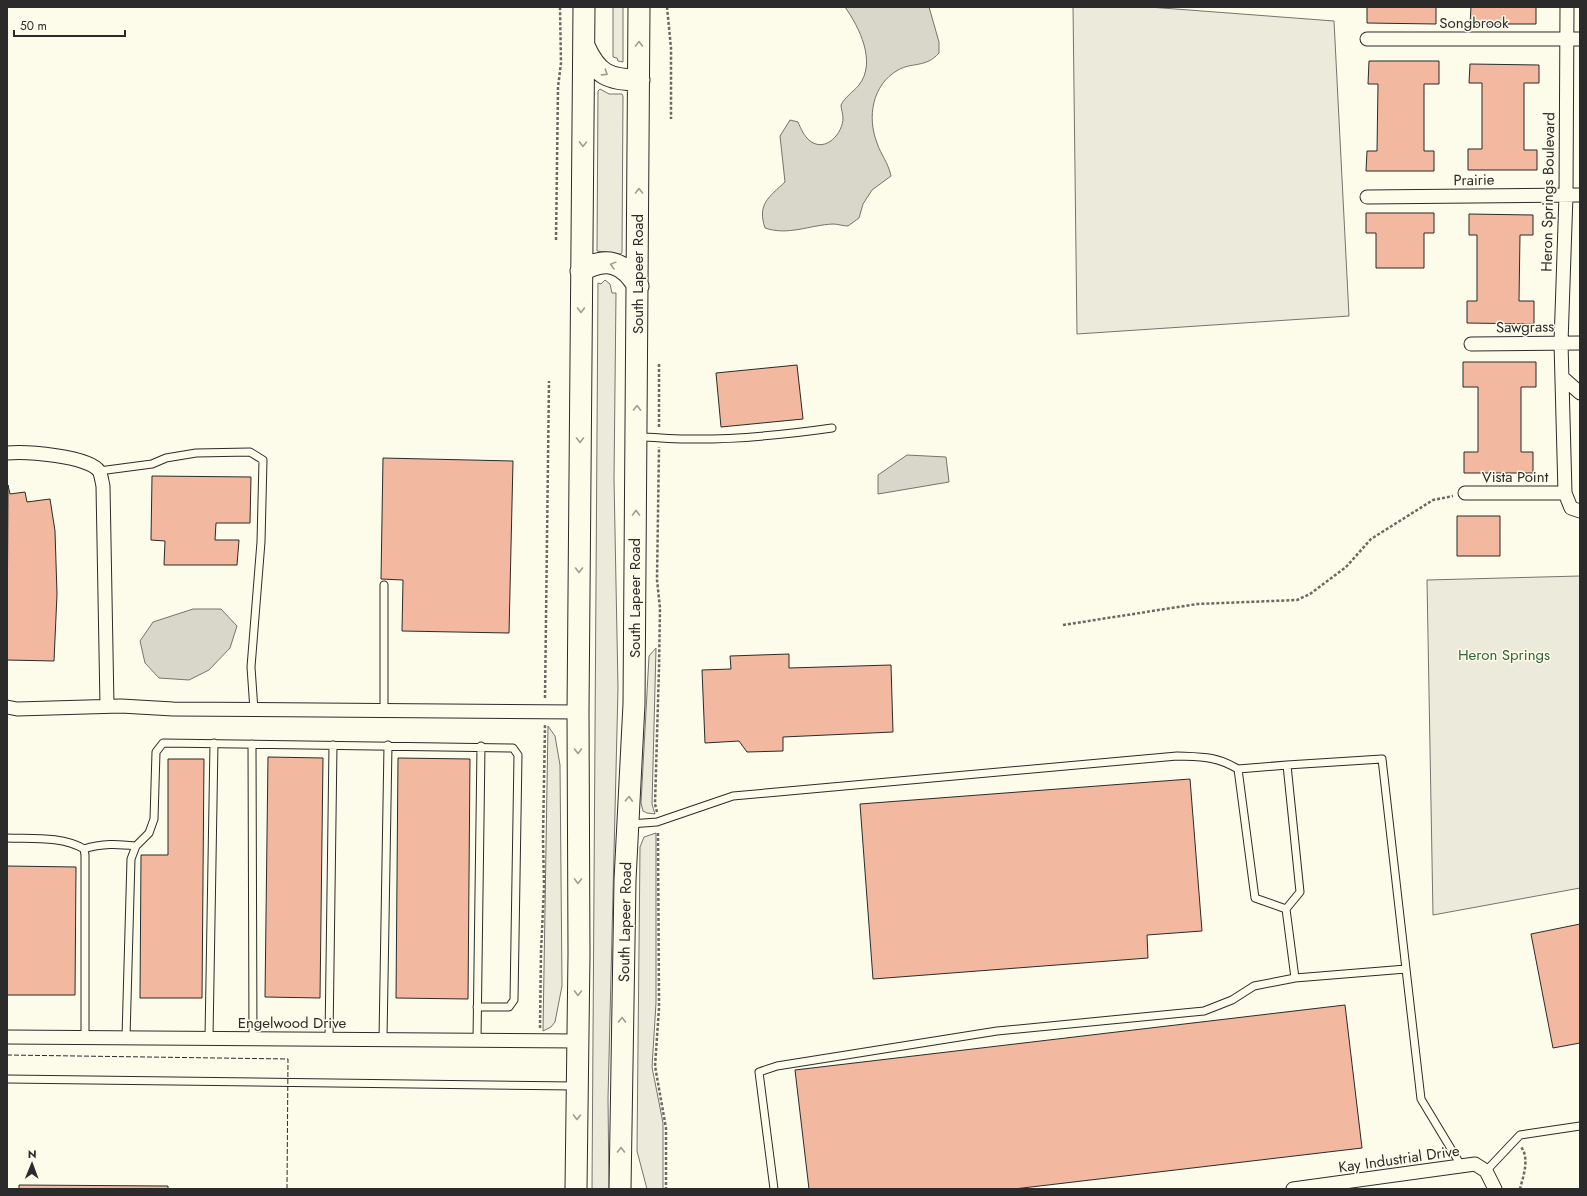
<svg xmlns="http://www.w3.org/2000/svg" width="1587" height="1196" viewBox="0 0 1587 1196" font-family="Jost,sans-serif">
<style>
.green{fill:#ecebdb;stroke:#74746e}
.water{fill:#d8d7c9;stroke:#74746e}
.building{fill:#f2b8a0;stroke:#2b2b2b}
.lines{fill:none;stroke-linecap:round;stroke-linejoin:round}
.service-casing{stroke:#2b2b2b;stroke-width:9}
.minor-casing{stroke:#2b2b2b;stroke-width:15}
.primary-casing{stroke:#2b2b2b;stroke-width:23}
.path{stroke:#6a6964;stroke-width:2.5;stroke-dasharray:3 2;stroke-linecap:butt}
.service{stroke:#fdfbea;stroke-width:7}
.minor{stroke:#fdfbea;stroke-width:13}
.primary{stroke:#fdfbea;stroke-width:21}
.fence{stroke:#2b2b2b;stroke-width:1;stroke-dasharray:5 2;stroke-linecap:butt}
.oneway{stroke:#9e9d94}
.labels{text-anchor:middle;dominant-baseline:central;stroke-width:3;stroke-linejoin:round;paint-order:stroke}
.street-label{font-size:15px;fill:#2b2b2b;stroke:#fdfbea}
.park-label{font-size:15px;fill:#34623c;stroke:#fdfbea}
</style>
<rect width="100%" height="100%" fill="#fdfbea"/>
<path class="green" d="M 613,7 L 623,7 L 623,62 L 618,61 L 617,58 L 613,57 Z
M 1073,7 L 1149,7 L 1334,21 L 1349,316 L 1077,334 Z
M 600,89 L 609,94 L 622,94 L 623,96 L 622,253 L 620,254 L 597,251 L 598,91 Z
M 605,280 L 610,284 L 612,293 L 616,293 L 614,479 L 618,688 L 608,1099 L 609,1189 L 592,1189 L 598,283 L 601,284 Z
M 1580,576 L 1580,888 L 1433,915 L 1427,580 Z
M 656,648 L 652,804 L 655,814 L 647,813 L 643,811 L 641,803 L 649,656 Z
M 548,726 L 555,736 L 560,765 L 562,986 L 555,1022 L 551,1027 L 543,1031 Z
M 656,833 L 656,1003 L 652,1067 L 663,1123 L 663,1189 L 647,1189 L 637,1151 L 640,847 L 644,837 Z"/>
<path class="water" d="M 845,7 L 929,7 L 939,42 L 939,53 C 926,68 912,62 898,70 C 872,85 867,117 877,143 C 881,155 888,162 891,176 L 872,190 L 863,204 L 859,218 L 848,226 C 843,226 838,224 833,224 C 810,225 788,236 765,228 C 757,204 769,197 785,182 L 780,136 L 790,120 L 798,122 C 801,129 804,136 810,141 C 826,153 843,133 843,118 C 843,114 841,109 841,105 C 845,97 853,92 859,85 C 877,62 859,27 845,7 Z
M 907,455 L 946,457 L 949,482 L 878,494 L 878,475 Z
M 193,609 L 221,609 L 237,626 L 230,648 L 209,670 L 189,680 L 159,678 L 145,663 L 140,641 L 153,622 Z"/>
<path class="building" d="M 1367,7 L 1436,7 L 1436,24 L 1367,23 Z
M 1471,7 L 1536,7 L 1536,24 L 1470,24 Z
M 1369,61 L 1439,61 L 1439,84 L 1424,84 L 1424,151 L 1434,151 L 1434,171 L 1366,171 L 1367,151 L 1377,151 L 1378,84 L 1368,84 Z
M 1470,64 L 1539,65 L 1539,83 L 1524,83 L 1524,150 L 1537,150 L 1537,170 L 1468,170 L 1468,149 L 1482,149 L 1482,83 L 1469,83 Z
M 1366,213 L 1434,213 L 1434,233 L 1424,233 L 1424,268 L 1376,268 L 1376,233 L 1366,233 Z
M 1469,214 L 1533,215 L 1533,235 L 1520,235 L 1519,301 L 1534,301 L 1534,324 L 1467,323 L 1467,301 L 1477,301 L 1477,235 L 1469,235 Z
M 1463,362 L 1536,362 L 1536,387 L 1521,387 L 1521,452 L 1533,452 L 1533,473 L 1464,473 L 1464,452 L 1478,452 L 1478,387 L 1463,387 Z
M 797,365 L 803,419 L 721,427 L 716,373 Z
M 383,458 L 513,461 L 509,633 L 402,631 L 403,580 L 381,579 Z
M 152,476 L 251,477 L 250,523 L 216,523 L 215,540 L 239,540 L 237,565 L 164,565 L 165,541 L 151,540 Z
M 8,485 L 10,494 L 25,492 L 27,502 L 50,499 L 55,531 L 57,594 L 54,661 L 7,660 Z
M 1457,516 L 1500,516 L 1500,556 L 1457,556 Z
M 789,654 L 789,668 L 891,665 L 893,732 L 783,737 L 783,751 L 747,752 L 739,741 L 705,743 L 702,670 L 731,669 L 730,656 Z
M 268,757 L 323,758 L 320,998 L 265,997 Z
M 398,758 L 470,759 L 468,999 L 396,998 Z
M 168,759 L 204,759 L 202,998 L 140,998 L 141,855 L 168,855 Z
M 1190,779 L 1202,931 L 1147,935 L 1148,958 L 873,979 L 860,804 Z
M 7,866 L 76,867 L 75,995 L 7,995 Z
M 1580,924 L 1580,1043 L 1553,1048 L 1531,934 Z
M 1345,1005 L 1362,1148 L 1014,1189 L 809,1189 L 795,1070 Z
M 19,1185 L 168,1186 L 168,1189 L 19,1189 Z"/>
<g class="lines">
<g class="service-casing">
<path id="service" d="M 639,437 C 654,437 669,439 685,439 C 734,440 783,435 832,428
M 99,471 L 152,464 L 166,458 L 196,453 L 250,452 L 263,460 L 261,542 L 251,667 L 254,710
M 384,585 L 384,711
M 252,744 L 253,1038
M 1287,765 L 1382,759 L 1406,969
M 1238,769 L 1287,765 L 1300,892 L 1286,909 L 1295,978
M 630,824 L 657,822 L 733,796 L 1177,756 C 1204,757 1215,756 1238,769 L 1255,898 L 1286,909
M 7,838 C 32,839 62,836 84,849 L 85,855 L 85,1037
M 84,849 C 102,843 118,844 136,846
M 126,1037 L 131,859 L 136,846 L 149,833 L 154,819 L 156,752 L 163,743 L 513,748 L 518,755 L 514,1000 L 509,1007 L 477,1007
M 209,1038 L 214,743
M 329,1039 L 333,745
M 383,1039 L 388,745
M 477,1040 L 481,746
M 7,1079 L 575,1086
M 1486,1171 L 1520,1135 L 1580,1126
M 774,1189 L 759,1072 L 777,1066 L 997,1031 L 1204,1011 L 1232,1000 L 1254,986 L 1295,978 L 1406,969 L 1421,1099 L 1462,1167"/>
</g>
<g class="minor-casing">
<path id="minor" d="M 1567,7 L 1566,195 L 1561,343 L 1565,493 L 1571,508 L 1580,511
M 1367,39 L 1580,39
M 1367,197 L 1580,195
M 1471,344 L 1580,343
M 1562,377 L 1580,393
M 7,453 C 25,451 89,456 99,471 C 101,474 102,482 103,486 L 107,706
M 1465,493 L 1565,493
M 7,707 L 17,709 L 121,706 L 173,709 L 578,712
M 7,1037 L 578,1041
M 1293,1189 L 1475,1164 L 1486,1171 L 1495,1189"/>
</g>
<g class="primary-casing">
<path id="primary" d="M 584,46 C 597,75 609,80 639,80
M 581,271 C 606,256 624,262 638,286
M 576,1189 L 579,954 L 578,712 L 584,7
M 620,1189 L 625,880 L 634,704 L 639,7"/>
</g>
<path class="path" d="M 667,7 L 671,48 L 671,119
M 556,240 L 558,87 L 561,63 L 560,7
M 659,364 L 659,428
M 1063,625 L 1197,604 L 1297,600 L 1310,594 L 1346,567 L 1371,539 L 1433,500 L 1453,496
M 545,698 L 549,381
M 657,812 L 655,804 L 659,668 L 660,608 L 657,580 L 659,447
M 658,833 L 659,1008 L 655,1066 L 666,1128 L 666,1189
M 540,1028 L 541,952 L 544,887 L 543,838 L 545,725
M 1520,1189 C 1523,1177 1530,1158 1521,1147"/>
<use href="#service" class="service"/>
<use href="#minor" class="minor"/>
<use href="#primary" class="primary"/>
<path class="fence" d="M 7,1055 L 288,1059 L 287,1189"/>
</g>
<defs><path id="oneway-chevron" d="M-2-3.5L2.5 0L-2 3.5" fill="none" stroke-width="1.6" stroke-linecap="round" stroke-linejoin="round"/></defs>
<g class="oneway">
<use href="#oneway-chevron" transform="translate(639 44) rotate(-90)"/>
<use href="#oneway-chevron" transform="translate(605 73) rotate(33)"/>
<use href="#oneway-chevron" transform="translate(583 144) rotate(91)"/>
<use href="#oneway-chevron" transform="translate(639 191) rotate(-90)"/>
<use href="#oneway-chevron" transform="translate(613 265) rotate(-165)"/>
<use href="#oneway-chevron" transform="translate(581 310) rotate(90)"/>
<use href="#oneway-chevron" transform="translate(637 408) rotate(-89)"/>
<use href="#oneway-chevron" transform="translate(580 440) rotate(90)"/>
<use href="#oneway-chevron" transform="translate(636 513) rotate(-90)"/>
<use href="#oneway-chevron" transform="translate(579 570) rotate(90)"/>
<use href="#oneway-chevron" transform="translate(578 751) rotate(90)"/>
<use href="#oneway-chevron" transform="translate(629 799) rotate(-87)"/>
<use href="#oneway-chevron" transform="translate(578 881) rotate(90)"/>
<use href="#oneway-chevron" transform="translate(578 993) rotate(91)"/>
<use href="#oneway-chevron" transform="translate(622 1020) rotate(-89)"/>
<use href="#oneway-chevron" transform="translate(577 1117) rotate(91)"/>
<use href="#oneway-chevron" transform="translate(621 1150) rotate(-90)"/>
</g>
<g class="labels">
<g class="street-label">
<text x="1474" y="23">Songbrook</text>
<text transform="translate(1474 180) rotate(-1)">Prairie</text>
<text transform="translate(1548 192) rotate(-89)">Heron Springs Boulevard</text>
<text transform="translate(638 274) rotate(-90)">South Lapeer Road</text>
<text transform="translate(1525 327) rotate(-1)">Sawgrass</text>
<text x="1515" y="477">Vista Point</text>
<text transform="translate(635 598) rotate(-90)">South Lapeer Road</text>
<text transform="translate(625 922) rotate(-89)">South Lapeer Road</text>
<text x="292" y="1023">Engelwood Drive</text>
<text transform="translate(1399 1159) rotate(-8)">Kay Industrial Drive</text>
</g>
<g class="park-label">
<text x="1504" y="655">Heron Springs</text>
</g>
</g>
<rect width="1587" height="1196" fill="none" stroke="#2b2b2b" stroke-width="16"/>
<g transform="translate(32 1164) rotate(1)" stroke="#fdfbea" stroke-width="3" paint-order="stroke">
<path d="M0-3L7 15L0 10L-7 15Z" fill="#2b2b2b"/>
<text y="-6" font-size="11" font-weight="bold" text-anchor="middle" fill="#2b2b2b">N</text>
</g>
<path d="M14 30v6h111v-6" fill="none" stroke="#2b2b2b" stroke-width="2"/>
<text x="20" y="30" font-size="12" fill="#2b2b2b" stroke="#fdfbea" stroke-width="3" paint-order="stroke">50 m</text>
</svg>
